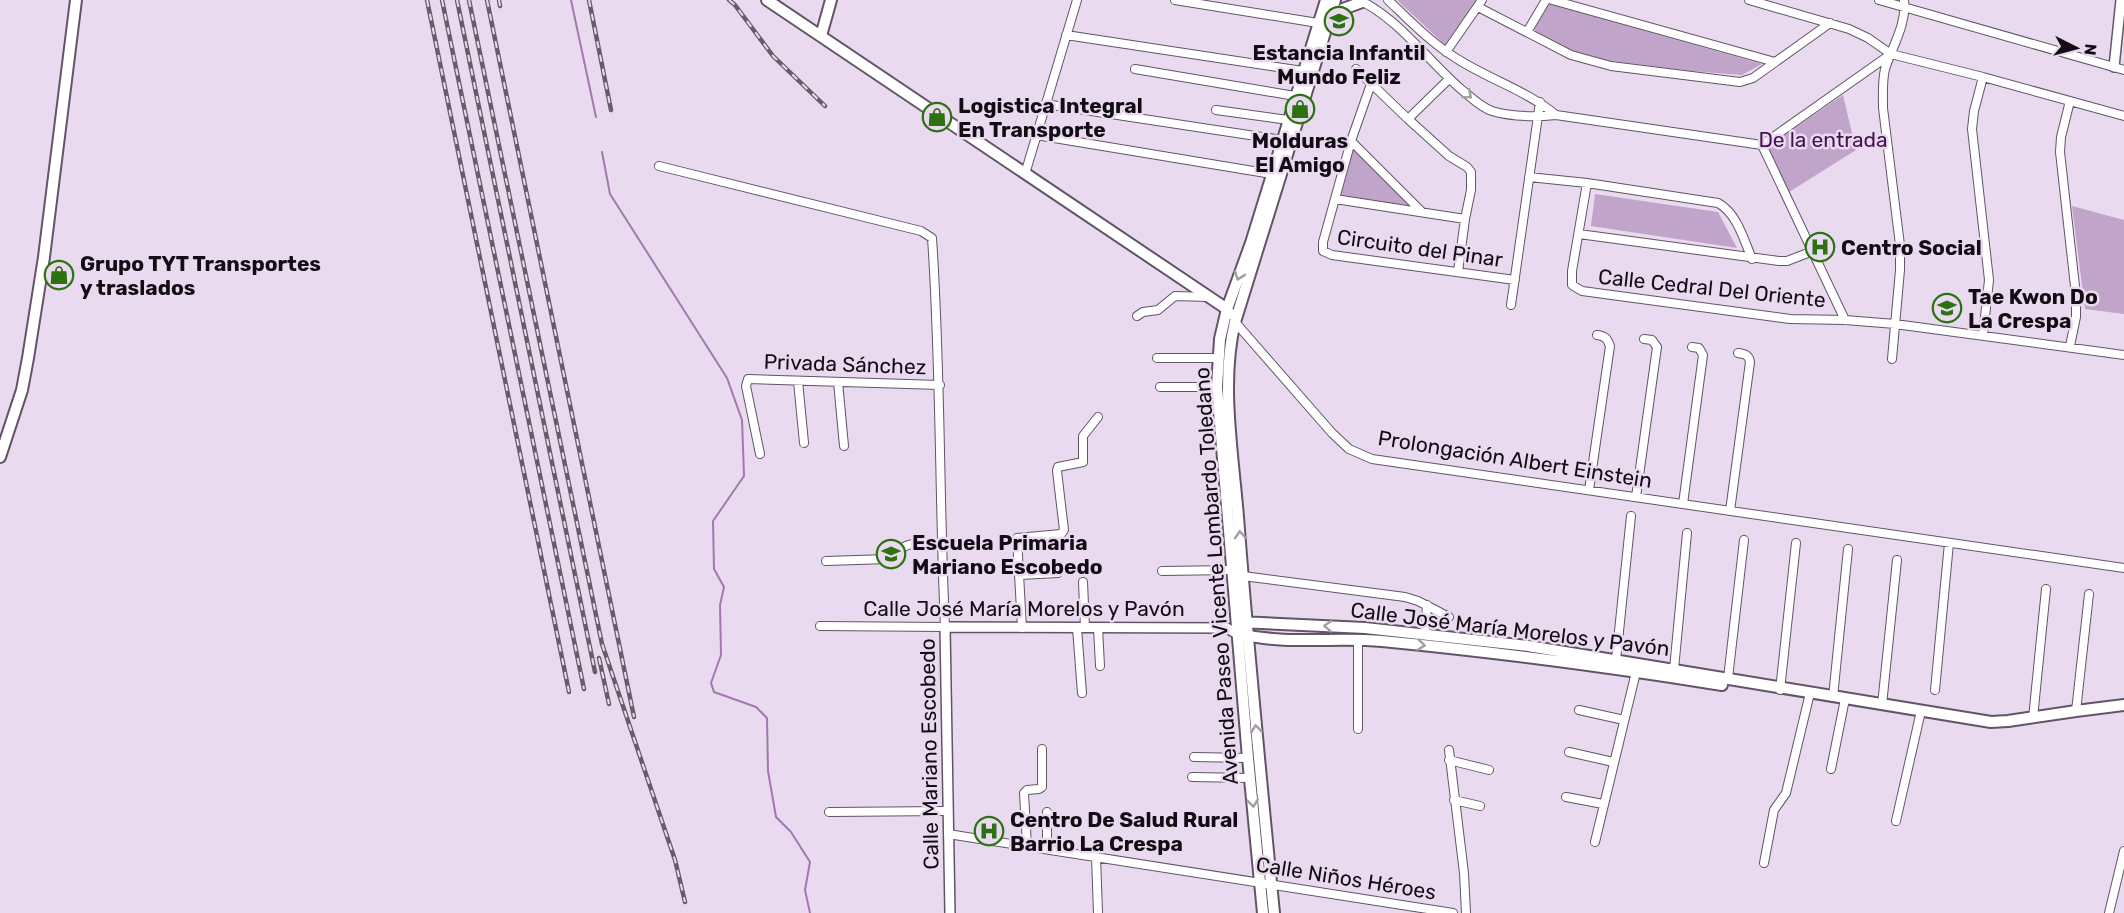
<svg xmlns="http://www.w3.org/2000/svg" width="2124" height="913" viewBox="0 0 2124 913" font-family="Rubik,sans-serif">
<style>
.green{fill:#c1a4c9}
.lines{fill:none;stroke-linecap:round;stroke-linejoin:round}
.stream{stroke:#a279ad;stroke-width:2}
.minor-casing{stroke:#625466;stroke-width:10}
.tertiary-casing{stroke:#625466;stroke-width:12}
.secondary-casing{stroke:#625466;stroke-width:14}
.minor{stroke:#fff;stroke-width:8}
.tertiary{stroke:#fff;stroke-width:9}
.secondary{stroke:#fff;stroke-width:10}
.rail-casing{stroke:#665d69;stroke-width:4.5}
.rail{stroke:#eadaef;stroke-width:2;stroke-dasharray:7;stroke-linecap:butt}
.oneway{stroke:#a09ea1}
.labels{text-anchor:middle;dominant-baseline:central;stroke-width:5;stroke-linejoin:round;paint-order:stroke}
.poi-label{font-size:21px;font-weight:bold;fill:#120d14;stroke:#eadaef;text-anchor:start}
.park-label{font-size:21px;fill:#451052;stroke:#eadaef}
.street-label{font-size:21px;fill:#120d14;stroke:#eadaef}
</style>
<rect width="100%" height="100%" fill="#eadaef"/>
<path class="green" d="M 1397,0 L 1476,0 L 1445,45 Z
M 1549,4 L 1762,64 L 1742,75 L 1691,71 L 1611,61 L 1578,53 L 1534,30 Z
M 1843,95 L 1856,150 L 1789,192 L 1764,149 Z
M 1353,147 L 1411,206 L 1338,197 Z
M 1595,194 L 1718,212 L 1737,248 L 1591,226 Z
M 2072,206 L 2124,220 L 2124,314 L 2085,309 Z"/>
<g class="lines">
<path class="stream" d="M 571,0 L 596,117
M 602,152 L 610,194 L 727,378 L 742,420 L 744,476 L 713,521 L 714,569 L 724,587 L 720,605 L 721,655 L 711,683 L 714,692 L 756,707 L 767,718 L 768,771 L 776,817 L 791,832 L 810,862 L 805,890 L 810,913"/>
<g class="minor-casing">
<path id="minor" d="M 1175,0 L 1318,23
M 1359,0 C 1398,18 1429,62 1462,90 C 1471,97 1480,107 1492,111 C 1512,117 1535,117 1556,115 L 1762,145 L 1891,54
M 1388,0 C 1410,21 1432,44 1459,60 C 1491,80 1527,91 1556,115
M 1552,0 L 1775,62
M 1749,0 L 1849,29 L 1868,38 L 1891,54 L 1983,77 L 2124,116
M 1879,0 L 2124,70
M 1478,7 L 1571,55 L 1611,66 L 1740,82 L 1753,78 L 1830,23
M 1527,32 L 1546,0
M 1066,35 L 1303,71
M 1446,52 L 1482,0
M 1135,69 L 1295,96
M 1356,69 L 1408,119 L 1449,156 L 1467,167 L 1471,172 L 1471,190 L 1465,219 L 1458,272
M 1371,84 L 1351,141 L 1323,242 L 1323,251 L 1332,255 L 1515,280
M 2070,101 L 2061,137 L 2060,152 L 2076,295 L 2076,317 L 2070,346
M 1045,104 L 1282,140
M 1216,110 L 1288,120
M 1408,119 L 1449,79
M 1036,135 L 1272,174
M 1351,141 L 1421,211
M 1762,145 L 1845,320
M 659,166 L 921,231 L 932,238 C 941,368 939,497 945,627 L 820,626
M 1025,174 L 1077,0
M 1529,177 L 1587,183 L 1718,203 C 1737,213 1744,240 1752,259
M 1587,183 L 1572,271 L 1572,285 L 1582,291 L 1790,319 L 1845,320 L 1895,324 L 2124,355
M 1335,199 L 1465,219
M 1579,234 L 1779,261 L 1787,261 L 1813,251
M 1511,305 L 1540,102
M 1137,316 L 1143,312 L 1158,310 L 1175,296 L 1208,297
M 1235,322 L 1332,433 L 1349,449 L 1372,459 L 2124,568
M 1983,335 L 1989,280 L 1972,129 L 1974,111 L 1983,77
M 1157,358 L 1218,358
M 1892,359 L 1900,270 L 1900,245 L 1883,108 C 1883,96 1882,82 1885,69 C 1892,47 1907,24 1904,0
M 798,381 L 804,443
M 838,382 L 844,446
M 1160,387 L 1217,387
M 760,454 L 746,386 L 748,379 L 940,385
M 1589,490 L 1610,346 C 1607,338 1605,336 1597,335
M 1636,497 L 1657,347 L 1652,340 L 1644,339
M 1683,504 L 1703,355 L 1699,348 L 1692,347
M 1730,511 L 1750,362 C 1749,355 1745,354 1738,353
M 826,561 L 888,559 L 896,556 C 905,538 923,545 941,546
M 1162,571 L 1231,570
M 1020,575 L 1058,573
M 1243,576 L 1405,597 L 1418,601 L 1449,617
M 1083,582 L 1085,628
M 1022,628 L 1017,538 L 1061,534 L 1064,530 L 1057,471 L 1058,467 L 1083,462 L 1083,436 L 1098,417
M 1077,628 L 1082,693
M 1098,628 L 1100,666
M 1425,635 L 1427,605
M 1616,660 L 1631,516
M 1674,669 L 1687,533
M 1728,678 L 1744,540
M 1780,690 L 1796,543
M 1935,690 L 1949,543
M 1833,697 L 1848,549
M 1882,705 L 1897,560
M 1579,710 L 1624,720
M 2076,711 L 2089,594
M 2033,718 L 2046,589
M 1358,729 L 1358,640
M 1449,750 L 1464,873 L 1466,913
M 1569,752 L 1613,762
M 1194,757 L 1248,758
M 1449,760 L 1489,770
M 1831,769 L 1845,699
M 1192,777 L 1250,778
M 1566,797 L 1603,804
M 1454,800 L 1480,806
M 829,812 L 948,811
M 1896,821 L 1921,711
M 948,834 L 1453,913
M 1595,842 L 1636,672
M 1027,846 L 1024,793 L 1027,790 L 1039,789 L 1042,787 L 1042,749
M 1047,849 L 1047,812
M 1096,856 L 1098,913
M 1764,863 L 1774,810 L 1786,793 L 1810,693
M 2109,913 L 2124,851"/>
</g>
<g class="tertiary-casing">
<path id="tertiary" d="M 2114,67 L 2121,0
M 950,913 L 945,627 L 1227,628 L 1237,634"/>
</g>
<g class="secondary-casing">
<path id="secondary" d="M 767,0 L 1227,309 L 1230,314
M 1329,19 L 1343,9 L 1362,2
M 821,36 L 831,0
M 0,457 L 22,390 L 28,358 L 44,257 L 76,0
M 1240,622 L 1365,628 L 1528,646 L 1991,722 L 2008,721 L 2076,711 L 2124,705
M 1240,634 C 1287,645 1335,637 1382,641 C 1496,652 1609,667 1722,685
M 1263,913 L 1248,758 L 1217,387 L 1220,339 L 1227,309 L 1251,243 L 1326,0
M 1274,913 C 1261,781 1248,649 1238,517 C 1233,455 1220,382 1235,322 L 1335,0"/>
</g>
<use href="#minor" class="minor"/>
<use href="#tertiary" class="tertiary"/>
<use href="#secondary" class="secondary"/>
<g class="rail-casing">
<path id="rail" d="M 427,0 L 569,692
M 442,0 L 584,689
M 457,0 L 595,672
M 469,0 L 602,644 L 675,860 L 685,902
M 487,0 L 634,717
M 499,0 L 500,6
M 589,0 L 611,110
M 729,0 L 735,5 L 773,56 L 825,106
M 599,658 L 609,704"/>
</g>
<use href="#rail" class="rail"/>
</g>
<defs><path id="oneway-chevron" d="M-2-3.5L2.5 0L-2 3.5" fill="none" stroke-width="1.6" stroke-linecap="round" stroke-linejoin="round" transform="scale(1.5)"/></defs>
<g class="oneway">
<use href="#oneway-chevron" transform="translate(1468 95) rotate(40)"/>
<use href="#oneway-chevron" transform="translate(1239 276) rotate(109)"/>
<use href="#oneway-chevron" transform="translate(1240 535) rotate(-94)"/>
<use href="#oneway-chevron" transform="translate(1328 626) rotate(-177)"/>
<use href="#oneway-chevron" transform="translate(1421 645) rotate(6)"/>
<use href="#oneway-chevron" transform="translate(1256 729) rotate(-96)"/>
<use href="#oneway-chevron" transform="translate(1253 803) rotate(84)"/>
</g>
<defs>
<g id="school-ring" transform="scale(1.5)"><circle r="9.5" fill="#eadaef" stroke="#2c7213" stroke-width="1.5"/><path d="M0-5L7-2L0 1L-7-2ZM-4 1L0 2.5L4 1V4Q0 6-4 4Z" fill="#2c7213"/></g>
<g id="shop-ring" transform="scale(1.5)"><circle r="9.5" fill="#eadaef" stroke="#2c7213" stroke-width="1.5"/><path d="M-5-2.5h2.3a2.7 3.5 0 0 1 5.4 0H5L5.5 6h-11ZM-1.5-2.5h3a1.5 2.3 0 0 0-3 0Z" fill="#2c7213"/></g>
<g id="hospital-ring" transform="scale(1.5)"><circle r="9.5" fill="#eadaef" stroke="#2c7213" stroke-width="1.5"/><path d="M-5-5h3v3.5h4V-5h3V5h-3V1.5h-4V5h-3Z" fill="#2c7213"/></g>
</defs>
<g fill-rule="evenodd">
<use href="#school-ring" x="1339" y="21"/>
<use href="#shop-ring" x="1300" y="109"/>
<use href="#shop-ring" x="937" y="117"/>
<use href="#hospital-ring" x="1820" y="247"/>
<use href="#shop-ring" x="59" y="275"/>
<use href="#school-ring" x="1947" y="308"/>
<use href="#school-ring" x="891" y="554"/>
<use href="#hospital-ring" x="989" y="831"/>
</g>
<g class="labels">
<g class="poi-label">
<text x="1339" y="52" text-anchor="middle">Estancia Infantil<tspan x="1339" dy="24">Mundo Feliz</tspan></text>
<text x="958" y="105">Logistica Integral<tspan x="958" dy="24">En Transporte</tspan></text>
<text x="1300" y="140" text-anchor="middle">Molduras<tspan x="1300" dy="24">El Amigo</tspan></text>
<text x="1841" y="247">Centro Social</text>
<text x="80" y="263">Grupo TYT Transportes<tspan x="80" dy="24">y traslados</tspan></text>
<text x="1968" y="296">Tae Kwon Do<tspan x="1968" dy="24">La Crespa</tspan></text>
<text x="912" y="542">Escuela Primaria<tspan x="912" dy="24">Mariano Escobedo</tspan></text>
<text x="1010" y="819">Centro De Salud Rural<tspan x="1010" dy="24">Barrio La Crespa</tspan></text>
</g>
<g class="park-label">
<text x="1823" y="139">De la entrada</text>
</g>
<g class="street-label">
<text transform="translate(1420 248) rotate(8)">Circuito del Pinar</text>
<text transform="translate(1712 288) rotate(6)">Calle Cedral Del Oriente</text>
<text transform="translate(845 364) rotate(2)">Privada Sánchez</text>
<text transform="translate(1515 459) rotate(9)">Prolongación Albert Einstein</text>
<text transform="translate(1216 576) rotate(-94)">Avenida Paseo Vicente Lombardo Toledano</text>
<text x="1024" y="608">Calle José María Morelos y Pavón</text>
<text transform="translate(1510 629) rotate(7)">Calle José María Morelos y Pavón</text>
<text transform="translate(929 754) rotate(-91)">Calle Mariano Escobedo</text>
<text transform="translate(1346 878) rotate(9)">Calle Niños Héroes</text>
</g>
</g>
<g transform="translate(2076 48) rotate(96)" stroke="#eadaef" stroke-width="4.5" paint-order="stroke">
<path d="M0-4.5L10 22L0 15L-10 22Z" fill="#120d14"/>
<text y="-9" font-size="16" font-weight="bold" text-anchor="middle" fill="#120d14">N</text>
</g>
</svg>
